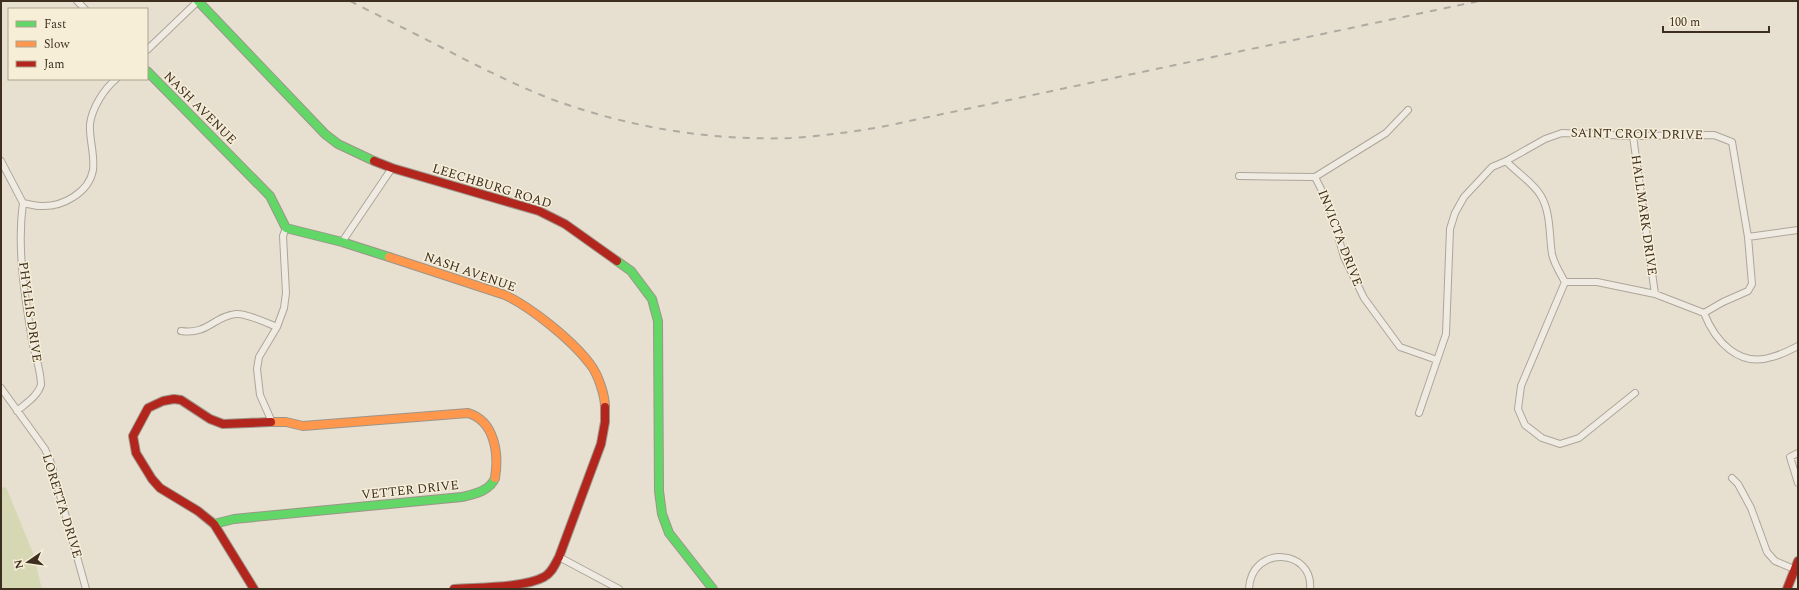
<svg xmlns="http://www.w3.org/2000/svg" width="1799" height="590" viewBox="0 0 1799 590" font-family="Spectral,serif">
<style>
.green{fill:#d6d7b3}
.lines{fill:none;stroke-linecap:round;stroke-linejoin:round}
.street-casing{stroke:#ada599;stroke-width:8}
.fast-casing{stroke:#9c958a;stroke-width:10}
.slow-casing{stroke:#9c958a;stroke-width:10}
.jam-casing{stroke:#9c958a;stroke-width:10}
.street{stroke:#efebe3;stroke-width:6}
.fast{stroke:#63d668;stroke-width:8}
.slow{stroke:#ff974d;stroke-width:8}
.jam{stroke:#b3261e;stroke-width:8}
.rail{stroke:#afaaa2;stroke-width:2;stroke-dasharray:7 7;stroke-linecap:butt}
.labels{text-anchor:middle;dominant-baseline:central;stroke-width:3;stroke-linejoin:round;paint-order:stroke}
.street-label{font-size:13px;fill:#3d2e20;stroke:#f7eed8}
</style>
<rect width="100%" height="100%" fill="#e7e0d1"/>
<path class="green" d="M 6,487 L 33,553 L 42,589 L 1,589 L 1,488 Z"/>
<g class="lines">
<g class="street-casing">
<path id="street" d="M 77,1 L 85,9
M 147,50 L 198,1
M 1633,136 L 1655,294
M 1,161 L 23,203
M 1506,161 C 1517,173 1533,182 1541,196 C 1551,213 1549,235 1552,254 C 1554,264 1560,273 1565,282
M 1239,176 L 1315,177
M 1315,177 L 1329,205 L 1344,257 L 1364,298 L 1400,347 L 1437,360
M 1315,177 L 1386,133 L 1408,110
M 23,203 C 29,204 35,206 41,206 C 62,207 89,193 93,170 C 95,155 89,139 90,124 C 92,108 104,89 116,79
M 1748,237 L 1798,230
M 342,242 L 392,168
M 181,331 C 208,335 214,316 236,314 C 246,313 267,323 277,327
M 1,388 L 45,449 L 51,463 L 86,589
M 1635,393 L 1579,438 L 1560,444 L 1542,438 L 1525,425 L 1518,409 L 1521,386 L 1565,282 L 1597,282 L 1655,294 L 1704,313 C 1715,341 1739,368 1772,357 C 1781,355 1790,350 1798,346
M 17,411 C 26,403 37,397 41,385 C 41,368 33,351 31,334 C 24,292 17,246 23,203
M 1419,413 L 1446,334 L 1450,229 L 1455,213 L 1464,197 L 1492,167 L 1506,161 L 1545,139 L 1562,133 L 1633,136 L 1714,135 L 1732,142 L 1748,237 L 1752,284 L 1748,291 L 1723,302 L 1704,313
M 272,422 L 260,395 L 257,369 L 259,357 L 277,327 L 284,308 L 286,293 L 283,236 L 286,228
M 1798,453 L 1790,457 L 1798,483
M 1732,478 L 1738,484 L 1751,508 L 1767,552 L 1775,561 L 1794,569
M 559,557 L 619,589
M 1249,589 C 1251,544 1314,549 1310,589"/>
</g>
<g class="fast-casing">
<path id="fast" d="M 198,1 L 325,134 L 338,144 L 374,161
M 147,71 L 270,196 L 286,228 L 342,242 L 389,257
M 617,261 L 631,271 L 652,299 L 658,321 L 659,491 L 662,514 L 669,533 L 713,589
M 214,524 L 234,519 L 462,497 C 474,494 490,491 495,478"/>
</g>
<g class="slow-casing">
<path id="slow" d="M 389,257 L 505,295 C 531,307 573,341 590,364 C 598,374 605,395 605,407
M 271,422 L 286,422 L 303,426 L 468,413 C 495,421 499,454 495,478"/>
</g>
<g class="jam-casing">
<path id="jam" d="M 374,161 L 392,168 L 539,211 L 565,224 L 617,261
M 254,589 L 214,524 L 198,511 L 160,488 L 152,479 L 136,453 L 133,436 L 148,408 L 163,401 L 174,399 L 181,400 L 210,419 L 223,424 L 271,422
M 454,589 C 478,587 524,588 544,577 C 552,573 555,564 559,557 L 601,444 L 605,422 L 605,407
M 1787,589 L 1798,561"/>
</g>
<use href="#street" class="street"/>
<use href="#fast" class="fast"/>
<use href="#slow" class="slow"/>
<use href="#jam" class="jam"/>
<path class="rail" d="M 350,1 C 387,20 424,38 460,57 C 490,72 520,87 551,99 C 627,127 710,141 791,138 C 822,136 851,132 881,127 L 1479,1"/>
</g>
<g class="labels">
<g class="street-label">
<text transform="translate(200 108) rotate(45)">NASH AVENUE</text>
<text transform="translate(1637 134) rotate(1)">SAINT CROIX DRIVE</text>
<text transform="translate(492 186) rotate(17)">LEECHBURG ROAD</text>
<text transform="translate(1644 215) rotate(82)">HALLMARK DRIVE</text>
<text transform="translate(1340 238) rotate(69)">INVICTA DRIVE</text>
<text transform="translate(470 272) rotate(19)">NASH AVENUE</text>
<text transform="translate(30 312) rotate(82)">PHYLLIS DRIVE</text>
<text transform="translate(410 490) rotate(-6)">VETTER DRIVE</text>
<text transform="translate(62 506) rotate(73)">LORETTA DRIVE</text>
</g>
</g>
<rect width="1799" height="590" fill="none" stroke="#3d2e20" stroke-width="4"/>
<rect x="8" y="8" width="140" height="72" fill="#f7eed8" stroke="#ada18e"/>
<rect x="16" y="21" width="20" height="6" fill="#63d668" stroke="#ada18e"/>
<text x="44" y="28" font-size="12" fill="#3d2e20">Fast</text>
<rect x="16" y="41" width="20" height="6" fill="#ff974d" stroke="#ada18e"/>
<text x="44" y="48" font-size="12" fill="#3d2e20">Slow</text>
<rect x="16" y="61" width="20" height="6" fill="#b3261e" stroke="#ada18e"/>
<text x="44" y="68" font-size="12" fill="#3d2e20">Jam</text>
<g transform="translate(28 562) rotate(257)" stroke="#f7eed8" stroke-width="3" paint-order="stroke">
<path d="M0-3L7 15L0 10L-7 15Z" fill="#3d2e20"/>
<text y="-6" font-size="11" font-weight="bold" text-anchor="middle" fill="#3d2e20">N</text>
</g>
<path d="M1663 26v6h106v-6" fill="none" stroke="#3d2e20" stroke-width="2"/>
<text x="1669" y="26" font-size="12" fill="#3d2e20" stroke="#f7eed8" stroke-width="3" paint-order="stroke">100 m</text>
</svg>
